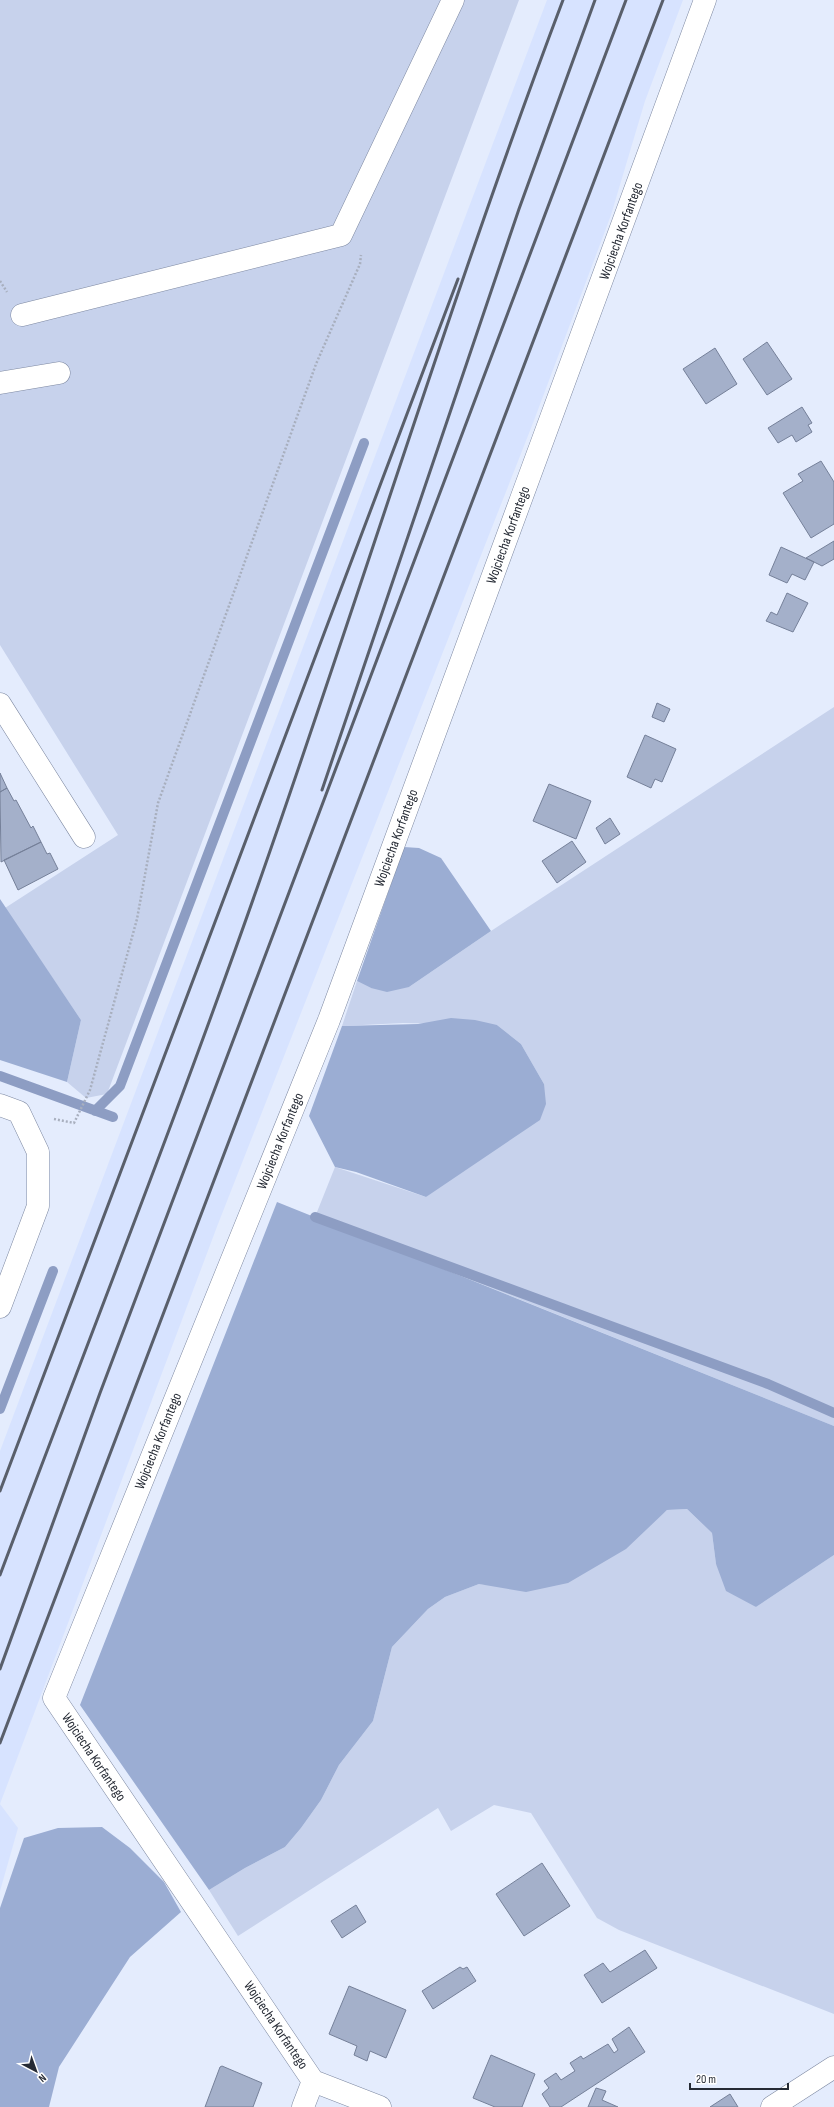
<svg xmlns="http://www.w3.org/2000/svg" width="834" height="2107" viewBox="0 0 834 2107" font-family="'Sofia Sans Condensed',sans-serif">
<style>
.built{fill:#d7e3ff}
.green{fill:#c7d2ec}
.forest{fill:#9badd3}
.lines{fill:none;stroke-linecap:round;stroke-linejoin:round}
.stream{stroke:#8d9dc3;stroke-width:10}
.building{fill:#a4b0ca;stroke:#758099}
.minor-casing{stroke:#7d88a1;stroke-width:23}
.path{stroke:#a8afbe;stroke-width:2.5;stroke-dasharray:2 2;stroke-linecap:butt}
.minor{stroke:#fff;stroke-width:22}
.rail{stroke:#595f6b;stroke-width:3}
.labels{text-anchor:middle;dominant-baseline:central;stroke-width:3;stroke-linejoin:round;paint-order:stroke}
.street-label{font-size:14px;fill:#252a34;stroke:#fff}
</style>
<rect width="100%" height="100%" fill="#e4ecfd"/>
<path class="built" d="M 547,0 L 683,0 L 645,101 L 611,215 L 533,423 L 218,1224 L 0,1804 L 18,1828 L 0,1891 L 0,1451 Z"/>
<path class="green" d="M 0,0 L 519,0 L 107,1094 L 86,1098 L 67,1082 L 81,1020 L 5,908 L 118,835 L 0,645 Z
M 834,707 L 834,1426 L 315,1217 L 335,1167 L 426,1197 L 544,1084 L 521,1044 L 497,1025 L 403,1023 L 342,1026 L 357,981 L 371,988 L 409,987 L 491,931 Z
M 687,1509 L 712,1533 L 716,1564 L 756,1607 L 834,1555 L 834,2014 L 619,1930 L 597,1918 L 531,1813 L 494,1805 L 451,1831 L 438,1808 L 238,1936 L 209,1890 L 245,1868 L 285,1847 L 301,1828 L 321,1800 L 339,1765 L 373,1721 L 392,1647 L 428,1609 L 445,1597 L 479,1584 L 499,1586 L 649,1525 L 667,1510 Z"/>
<path class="forest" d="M 404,847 L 419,848 L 441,858 L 491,931 L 409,987 L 387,992 L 371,988 L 357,981 Z
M 0,899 L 81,1020 L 67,1082 L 0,1060 Z
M 451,1018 L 475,1020 L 497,1025 L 521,1044 L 544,1084 L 546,1104 L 540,1120 L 426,1197 L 356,1172 L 335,1167 L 309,1116 L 342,1026 L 418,1024 Z
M 277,1202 L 834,1426 L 834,1555 L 756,1607 L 726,1591 L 716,1564 L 712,1533 L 687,1509 L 667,1510 L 626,1549 L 568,1583 L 526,1592 L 479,1584 L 445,1597 L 428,1609 L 392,1647 L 373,1721 L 339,1765 L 321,1800 L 301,1828 L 285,1847 L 245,1868 L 209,1890 L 80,1705 Z
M 102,1827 L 130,1848 L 164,1882 L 181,1912 L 130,1957 L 59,2067 L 49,2107 L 0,2107 L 0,1908 L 24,1838 L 58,1828 Z"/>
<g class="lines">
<path class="stream" d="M 0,1076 L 113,1117
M 95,1111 L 120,1086 L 364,443
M 315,1217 L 768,1384 L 834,1413
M 0,1409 L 53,1271"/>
</g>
<path class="building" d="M 767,342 L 792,379 L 767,395 L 743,359 Z
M 715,348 L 737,384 L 706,404 L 683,369 Z
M 802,407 L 812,423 L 808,425 L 812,432 L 796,442 L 792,435 L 778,443 L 768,428 Z
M 821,461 L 834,482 L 834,524 L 811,538 L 783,493 L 803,481 L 798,474 Z
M 834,541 L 834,559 L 822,566 L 806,558 Z
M 781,547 L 814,562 L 805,580 L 792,574 L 787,583 L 769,575 Z
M 787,593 L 808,603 L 793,632 L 766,621 L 771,612 L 777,615 Z
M 657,703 L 670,709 L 664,722 L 652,717 Z
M 645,735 L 676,749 L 662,782 L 655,779 L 651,788 L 627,777 Z
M 0,773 L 7,788 L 0,792 Z
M 549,784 L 591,801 L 576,839 L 533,821 Z
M 7,788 L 14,801 L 16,800 L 31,828 L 33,826 L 41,842 L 1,862 L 0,792 Z
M 610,818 L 620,834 L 605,844 L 596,828 Z
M 572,841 L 586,862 L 557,883 L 542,861 Z
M 41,842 L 47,854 L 50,853 L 58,869 L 18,890 L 4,860 Z
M 542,1863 L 570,1906 L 524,1936 L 496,1894 Z
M 356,1905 L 366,1922 L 342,1938 L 331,1921 Z
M 645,1950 L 657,1968 L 602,2003 L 584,1975 L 603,1963 L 610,1972 Z
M 460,1967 L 463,1969 L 467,1967 L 476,1981 L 433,2009 L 422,1991 Z
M 349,1986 L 406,2010 L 386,2058 L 370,2051 L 367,2061 L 354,2055 L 357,2046 L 329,2034 Z
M 629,2027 L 645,2052 L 561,2107 L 550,2107 L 542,2094 L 549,2088 L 544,2081 L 556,2073 L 561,2080 L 575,2071 L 570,2063 L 581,2056 L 583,2059 L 608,2044 L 614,2053 L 618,2050 L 612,2039 Z
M 491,2055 L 535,2074 L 522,2107 L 495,2107 L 473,2098 Z
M 222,2066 L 262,2083 L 253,2107 L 205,2107 L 220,2067 Z
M 596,2088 L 606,2091 L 602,2100 L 618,2107 L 588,2107 Z
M 730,2094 L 738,2107 L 710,2107 Z"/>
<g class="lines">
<g class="minor-casing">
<path id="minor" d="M 22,315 L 341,235 L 453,0
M 0,383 L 59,373
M 0,704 L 84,837
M 0,1105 L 19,1112 L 38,1152 L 38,1206 L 0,1307
M 313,2081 L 54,1698 L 329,1020 L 705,0
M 313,2081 L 380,2107
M 303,2107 L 313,2081
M 772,2107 L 834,2067"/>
</g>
<path class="path" d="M 0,281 L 7,292
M 54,1119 L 74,1123 L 90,1090 L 137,919 L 158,803 L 316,364 L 360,264 L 361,255"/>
<use href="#minor" class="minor"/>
<path class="rail" d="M 322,790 L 519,209 L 595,0
M 0,1491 L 458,279
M 0,1575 C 88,1341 180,1109 262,874 C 364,583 454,288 563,0
M 0,1669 L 100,1393 L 626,0
M 0,1743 L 663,0"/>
</g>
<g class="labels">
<g class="street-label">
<text transform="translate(621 231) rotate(-70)">Wojciecha Korfantego</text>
<text transform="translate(508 535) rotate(-70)">Wojciecha Korfantego</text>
<text transform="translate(396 838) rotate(-70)">Wojciecha Korfantego</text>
<text transform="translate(280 1141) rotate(-68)">Wojciecha Korfantego</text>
<text transform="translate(158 1441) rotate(-68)">Wojciecha Korfantego</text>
<text transform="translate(94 1757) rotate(56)">Wojciecha Korfantego</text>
<text transform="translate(276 2025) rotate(56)">Wojciecha Korfantego</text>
</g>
</g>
<g transform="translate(36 2071) rotate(139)" stroke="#ffffff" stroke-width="3" paint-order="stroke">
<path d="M0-3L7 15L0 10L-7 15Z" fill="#252a34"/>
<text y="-6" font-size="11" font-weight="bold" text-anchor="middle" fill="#252a34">N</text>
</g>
<path d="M690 2083v6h98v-6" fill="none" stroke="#252a34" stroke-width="2"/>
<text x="696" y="2083" font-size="12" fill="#252a34" stroke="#ffffff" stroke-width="3" paint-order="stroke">20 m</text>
</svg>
